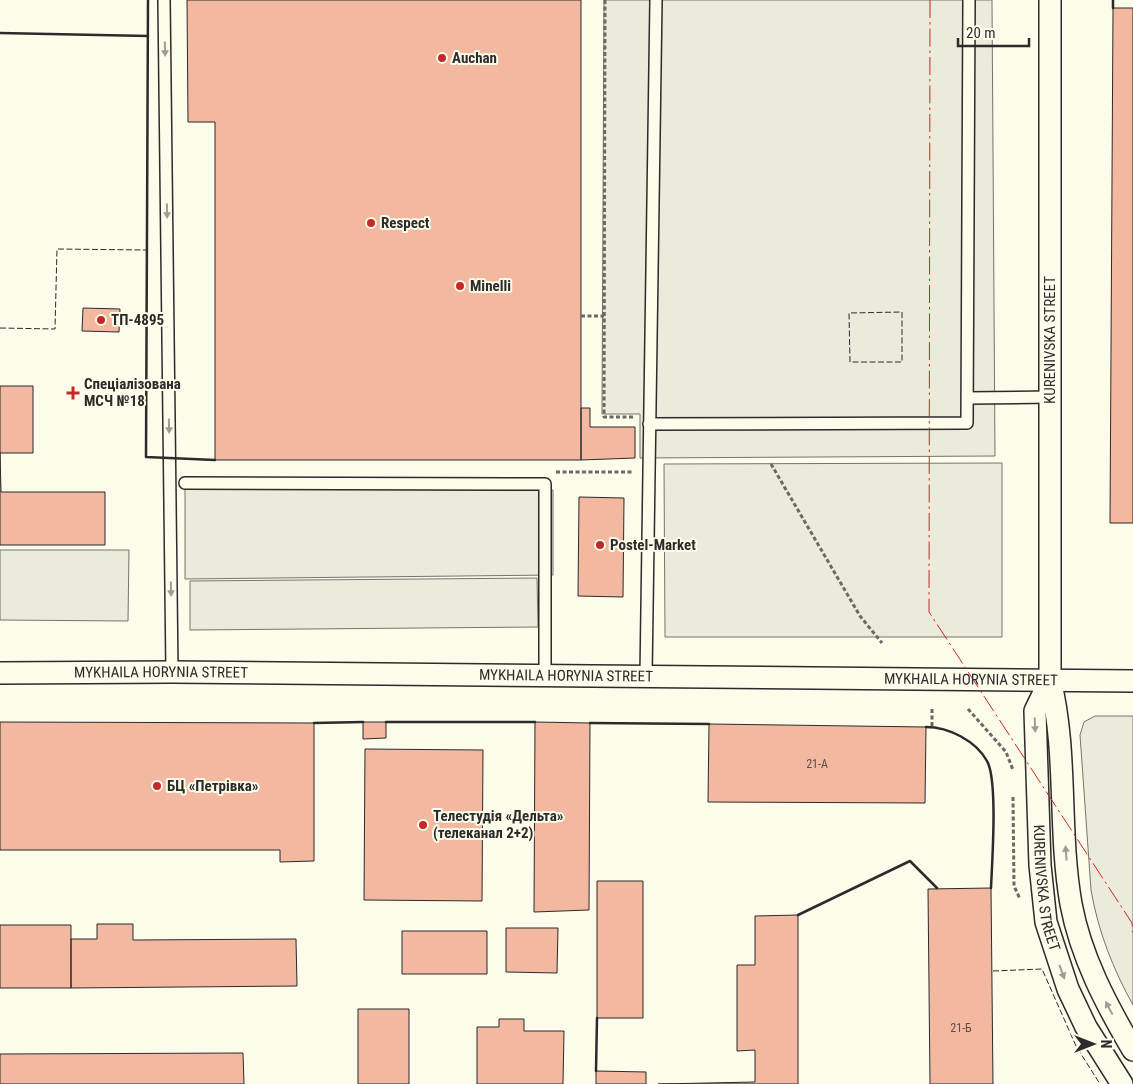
<svg xmlns="http://www.w3.org/2000/svg" width="1133" height="1084" viewBox="0 0 1133 1084" font-family="'Roboto Condensed',sans-serif">
<style>
.green{fill:#ecebdb;stroke:#74746e}
.parking{fill:#eceadb;stroke:#74746e}
.building{fill:#f2b8a0;stroke:#2b2b2b}
.lines{fill:none;stroke-linecap:round;stroke-linejoin:round}
.service-casing{stroke:#2b2b2b;stroke-width:14}
.minor-casing{stroke:#2b2b2b;stroke-width:24}
.path{stroke:#6a6964;stroke-width:3;stroke-dasharray:4 2.5;stroke-linecap:butt}
.service{stroke:#fdfbea;stroke-width:11}
.minor{stroke:#fdfbea;stroke-width:21}
.fence{stroke:#2b2b2b;stroke-width:1;stroke-dasharray:6 2.5;stroke-linecap:butt}
.wall{stroke:#2b2b2b;stroke-width:2.5}
.power{stroke:#c62828;stroke-width:1;stroke-dasharray:18 4 2.5 4;stroke-linecap:butt}
.oneway{fill:#9e9d94}
.poi-dot{fill:#c62828;stroke:#fdfbea;stroke-width:2}
.labels{text-anchor:middle;dominant-baseline:central;stroke-width:4;stroke-linejoin:round;paint-order:stroke}
.number-label{font-size:12px;fill:#5d4e48}
.poi-label{font-size:15px;font-weight:bold;fill:#2b2b2b;stroke:#fdfbea;text-anchor:start}
.street-label{font-size:15px;fill:#2b2b2b;stroke:#fdfbea}
</style>
<rect width="100%" height="100%" fill="#fdfbea"/>
<path class="green" d="M 1002,463 L 1002,637 L 665,637 L 664,464 Z
M 537,578 L 538,627 L 190,630 L 190,581 Z
M 1095,716 L 1133,716 L 1133,1005 C 1113,969 1098,931 1091,890 L 1080,735 L 1084,722 Z"/>
<path class="parking" d="M 604,0 L 992,0 L 995,456 L 640,458 L 640,414 L 602,414 Z
M 185,489 L 553,490 L 553,575 L 185,579 Z
M 0,550 L 129,550 L 128,621 L 0,620 Z"/>
<path class="building" d="M 187,0 L 581,0 L 581,460 L 215,460 L 215,122 L 188,122 Z
M 1113,8 L 1133,8 L 1133,523 L 1110,523 Z
M 83,308 L 120,309 L 119,332 L 82,331 Z
M 0,386 L 33,386 L 33,453 L 0,453 L 1,492 L 105,492 L 105,545 L 0,545 Z
M 581,408 L 590,408 L 590,427 L 635,427 L 635,458 L 581,460 Z
M 579,497 L 624,498 L 623,597 L 578,596 Z
M 0,722 L 314,723 L 314,861 L 280,862 L 280,850 L 0,850 Z
M 363,722 L 386,722 L 386,738 L 363,739 Z
M 535,722 L 590,723 L 589,910 L 534,912 Z
M 709,724 L 926,727 L 925,803 L 708,802 Z
M 365,749 L 483,750 L 482,901 L 364,900 Z
M 597,881 L 643,881 L 643,1018 L 597,1018 Z
M 991,888 L 993,1084 L 930,1084 L 928,889 Z
M 798,915 L 798,1084 L 658,1084 L 755,1082 L 755,1050 L 737,1051 L 737,965 L 755,965 L 755,916 Z
M 97,924 L 133,924 L 133,940 L 296,939 L 297,986 L 71,988 L 71,939 L 97,939 Z
M 0,925 L 71,925 L 71,988 L 0,988 Z
M 506,928 L 558,928 L 557,973 L 506,972 Z
M 402,931 L 487,931 L 487,974 L 402,974 Z
M 358,1009 L 409,1009 L 409,1084 L 358,1084 Z
M 499,1019 L 524,1019 L 524,1031 L 564,1031 L 563,1084 L 477,1084 L 477,1027 L 499,1027 Z
M 243,1053 L 244,1084 L 0,1084 L 0,1054 Z
M 596,1071 L 646,1072 L 646,1084 L 596,1084 Z"/>
<g class="lines">
<g class="service-casing">
<path id="service" d="M 164,0 L 172,672
M 967,398 L 1050,397
M 649,424 L 967,423 L 969,0
M 185,483 L 545,484 L 545,675
M 646,676 L 656,0"/>
</g>
<g class="minor-casing">
<g id="minor">
<path d="M 1050,0 L 1050,680 C 1068,753 1058,830 1071,904 C 1081,957 1106,1004 1133,1050"/>
<path id="s1" d="M 0,673 L 172,672 L 1133,681"/>
<path id="s2" d="M 1050,680 L 1035,711 L 1040,865 L 1046,922 L 1068,989 L 1086,1027 L 1122,1084"/>
</g>
</g>
<path class="path" d="M 605,0 L 604,417 L 634,417
M 581,316 L 604,316
M 771,464 L 860,616 L 882,643
M 556,472 L 632,472
M 932,709 L 932,727
M 968,709 L 1006,752 L 1013,770
M 1013,797 L 1014,886 L 1020,899"/>
<use href="#service" class="service"/>
<use href="#minor" class="minor"/>
<path class="fence" d="M 902,312 L 902,362 L 850,362 L 849,313 Z
M 0,328 L 55,329 L 57,249 L 146,250
M 993,971 L 1042,969 L 1076,1046 L 1100,1084"/>
<path class="wall" d="M 148,0 L 146,457 L 215,460
M 1113,8 L 1113,0
M 0,33 L 148,36
M 386,722 L 535,722
M 314,723 L 363,722
M 590,723 L 709,724
M 926,727 C 949,727 976,741 987,761 C 998,780 992,863 991,888
M 798,915 L 910,861 L 937,888
M 596,1071 L 597,1018"/>
<path class="power" d="M 930,0 L 929,612 L 1132,923 L 1133,933"/>
</g>
<defs><path id="oneway-solid" d="M-6-.8H1V-3.2L6.5 0L1 3.2V.8H-6Z" transform="scale(1.25)"/></defs>
<g class="oneway">
<use href="#oneway-solid" transform="translate(165 49) rotate(89)"/>
<use href="#oneway-solid" transform="translate(167 211) rotate(89)"/>
<use href="#oneway-solid" transform="translate(169 426) rotate(89)"/>
<use href="#oneway-solid" transform="translate(171 589) rotate(89)"/>
<use href="#oneway-solid" transform="translate(1035 725) rotate(88)"/>
<use href="#oneway-solid" transform="translate(1066 853) rotate(-94)"/>
<use href="#oneway-solid" transform="translate(1062 972) rotate(70)"/>
<use href="#oneway-solid" transform="translate(1109 1008) rotate(-118)"/>
</g>
<g class="poi-dot">
<circle cx="442" cy="58" r="5"/>
<circle cx="371" cy="223" r="5"/>
<circle cx="460" cy="286" r="5"/>
<circle cx="101" cy="320" r="5"/>
<path d="M70.5 385.5h5v5h5v5h-5v5h-5v-5h-5v-5h5z"/>
<circle cx="600" cy="545" r="5"/>
<circle cx="157" cy="786" r="5"/>
<circle cx="423" cy="825" r="5"/>
</g>
<g class="labels">
<g class="number-label">
<text x="817" y="764">21-А</text>
<text x="961" y="1028">21-Б</text>
</g>
<g class="poi-label">
<text x="452" y="58">Auchan</text>
<text x="381" y="223">Respect</text>
<text x="470" y="286">Minelli</text>
<text x="111" y="320">ТП-4895</text>
<text x="84" y="384">Спеціалізована<tspan x="84" dy="17">МСЧ №18</tspan></text>
<text x="610" y="545">Postel-Market</text>
<text x="167" y="786">БЦ «Петрівка»</text>
<text x="433" y="816">Телестудія «Дельта»<tspan x="433" dy="17">(телеканал 2+2)</tspan></text>
</g>
<g class="street-label">
<text transform="translate(1050 340) rotate(-90)">KURENIVSKA STREET</text>
<text stroke="none"><textPath href="#s1" startOffset="161">MYKHAILA HORYNIA STREET</textPath></text>
<text stroke="none"><textPath href="#s1" startOffset="566">MYKHAILA HORYNIA STREET</textPath></text>
<text stroke="none"><textPath href="#s1" startOffset="971">MYKHAILA HORYNIA STREET</textPath></text>
<text stroke="none"><textPath href="#s2" startOffset="212">KURENIVSKA STREET</textPath></text>
</g>
</g>
<g transform="translate(1093 1044) rotate(90)" stroke="#fdfbea" stroke-width="4" paint-order="stroke">
<path d="M0-4L9 19L0 12L-9 19Z" fill="#2b2b2b"/>
<text y="-8" font-size="14" font-weight="bold" text-anchor="middle" fill="#2b2b2b">N</text>
</g>
<path d="M958 38v8h71v-8" fill="none" stroke="#2b2b2b" stroke-width="2.5"/>
<text x="966" y="38" font-size="15" fill="#2b2b2b" stroke="#fdfbea" stroke-width="4" paint-order="stroke">20 m</text>
</svg>
